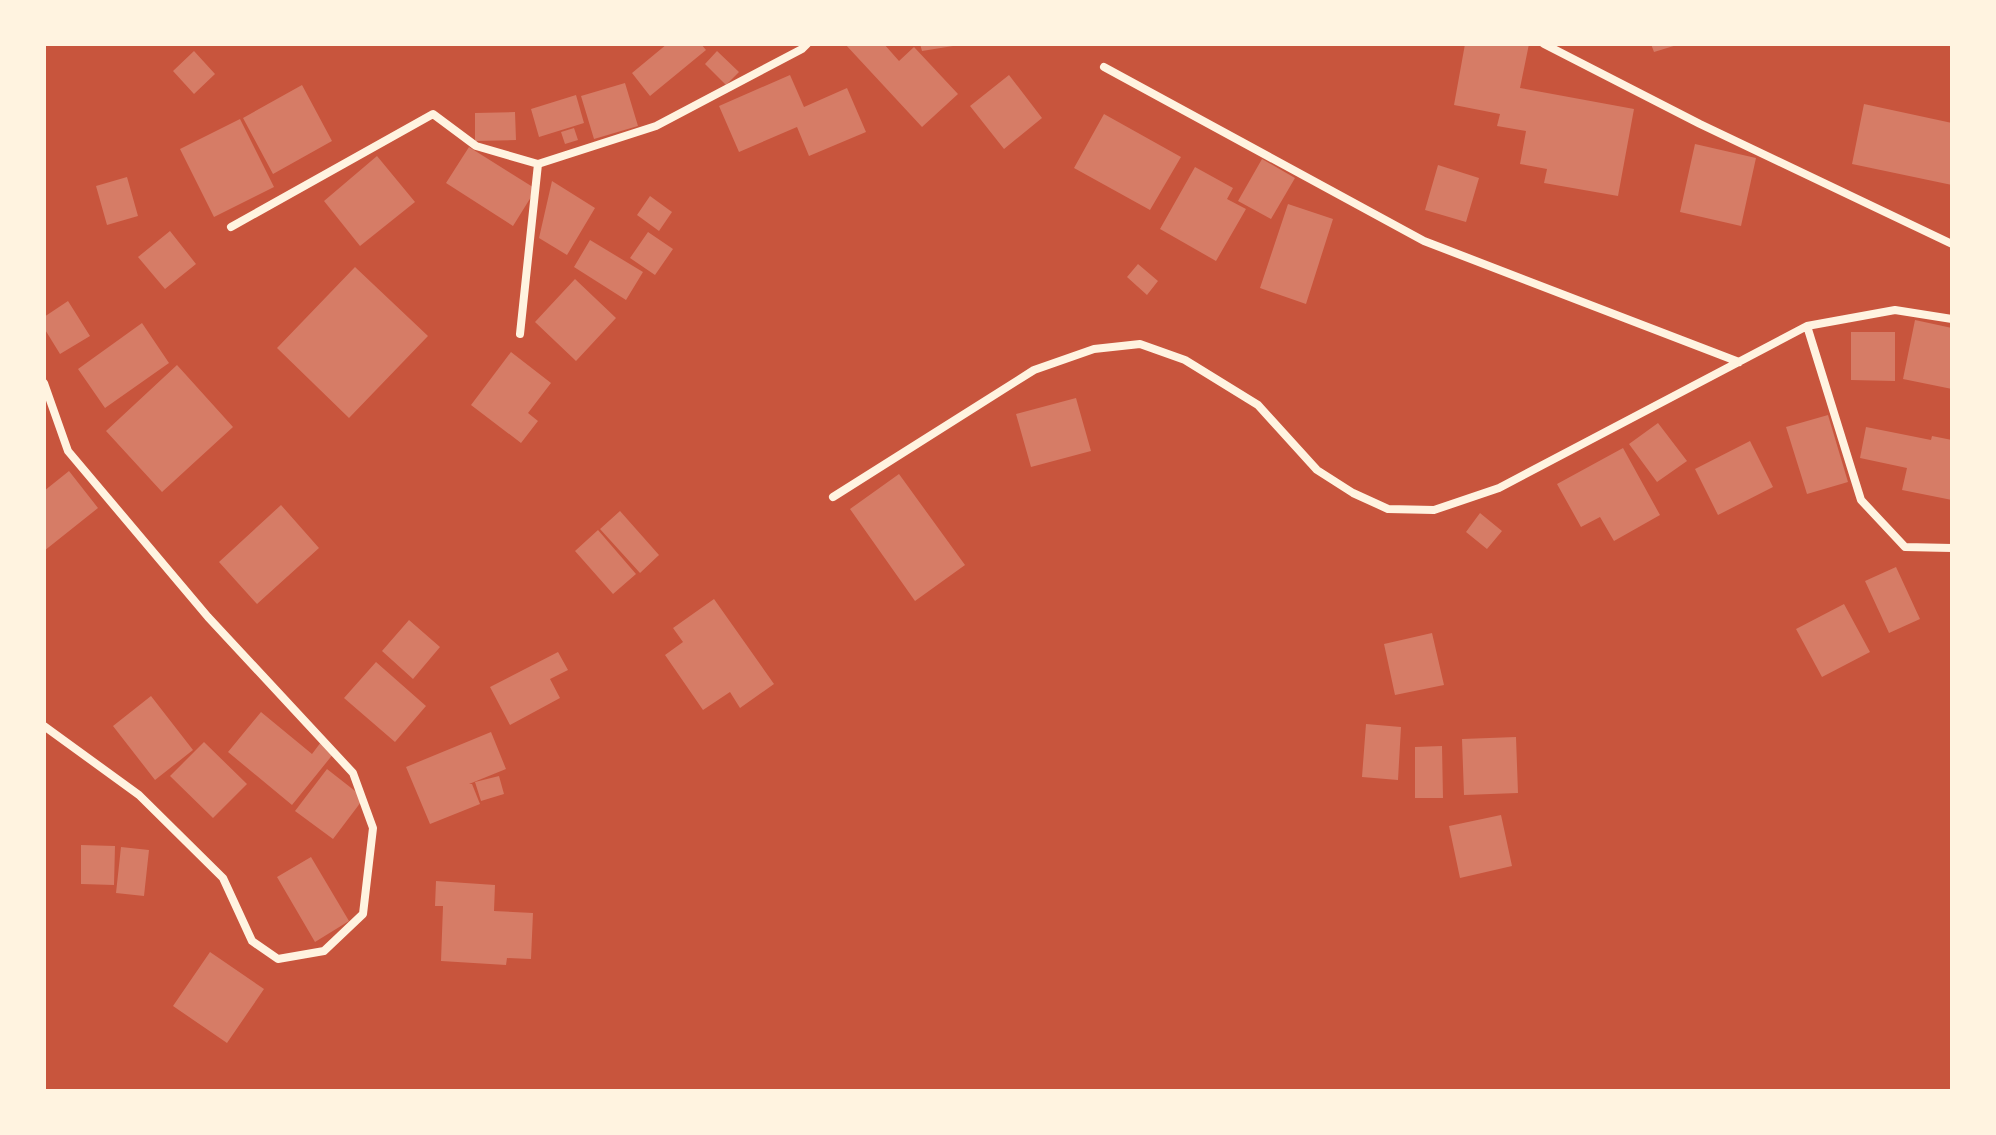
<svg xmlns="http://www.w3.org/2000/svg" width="1996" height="1135" viewBox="0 0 1996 1135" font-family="Jost,sans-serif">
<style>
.building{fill:#d67c66}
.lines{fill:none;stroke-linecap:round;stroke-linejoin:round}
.minor{stroke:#fff3e0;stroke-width:8}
</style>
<rect width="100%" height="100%" fill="#c8553d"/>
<path class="building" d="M 667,44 L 701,44 L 706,50 L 650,96 L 632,73 Z
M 845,44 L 884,44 L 899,61 L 914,47 L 958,94 L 922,127 Z
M 920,44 L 953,44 L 953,46 L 922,51 Z
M 1465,44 L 1529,44 L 1520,88 L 1634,109 L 1618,196 L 1544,183 L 1547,169 L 1520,164 L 1526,131 L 1497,126 L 1500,114 L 1454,105 Z
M 1651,44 L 1677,44 L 1677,45 L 1654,52 Z
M 194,51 L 215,74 L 194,94 L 173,71 Z
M 717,51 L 739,72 L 726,85 L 705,64 Z
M 790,75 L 804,107 L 847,88 L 866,132 L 809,156 L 797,127 L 739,152 L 719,106 Z
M 1009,75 L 1042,118 L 1004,149 L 970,106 Z
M 625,83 L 638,126 L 594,139 L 581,96 Z
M 302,85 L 332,141 L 273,174 L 243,118 Z
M 576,95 L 584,123 L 539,137 L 531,109 Z
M 1864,104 L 1952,123 L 1952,185 L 1852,164 Z
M 515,112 L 516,140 L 475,141 L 475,113 Z
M 1104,114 L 1181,157 L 1150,210 L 1074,168 Z
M 240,119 L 274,187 L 214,217 L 180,149 Z
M 574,128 L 578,140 L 565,144 L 561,132 Z
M 1695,144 L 1756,158 L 1741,226 L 1680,212 Z
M 469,147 L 536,189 L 513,226 L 446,183 Z
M 377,156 L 415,202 L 360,246 L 324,201 Z
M 1262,159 L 1295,178 L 1271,219 L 1238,201 Z
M 1438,165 L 1479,178 L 1466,222 L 1425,210 Z
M 1195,167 L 1233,188 L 1227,199 L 1246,209 L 1216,261 L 1160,229 Z
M 127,177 L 138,216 L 107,225 L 96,186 Z
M 552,181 L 595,208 L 567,255 L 539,238 Z
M 650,196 L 672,212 L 659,231 L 637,215 Z
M 1288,204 L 1333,219 L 1306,304 L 1260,288 Z
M 170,231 L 196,264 L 165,289 L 138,257 Z
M 648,232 L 673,249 L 655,275 L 630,258 Z
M 590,240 L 643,272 L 626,300 L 574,267 Z
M 1138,264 L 1158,281 L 1147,295 L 1127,277 Z
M 355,267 L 428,336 L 349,418 L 277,348 Z
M 575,279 L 616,318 L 576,361 L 535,322 Z
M 68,301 L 90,336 L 60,354 L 44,328 L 44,317 Z
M 1915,320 L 1952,328 L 1952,389 L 1903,379 Z
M 142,323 L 169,363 L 105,408 L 78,369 Z
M 1851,332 L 1895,332 L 1895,381 L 1851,380 Z
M 511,352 L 551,383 L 528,413 L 538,421 L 521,443 L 471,405 Z
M 177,365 L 233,427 L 162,492 L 106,431 Z
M 1076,398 L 1091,451 L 1031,467 L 1016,414 Z
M 1828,415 L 1848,482 L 1807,494 L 1786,427 Z
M 1658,423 L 1687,461 L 1657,482 L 1629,444 Z
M 1866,427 L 1931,440 L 1932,436 L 1952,440 L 1952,500 L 1902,490 L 1907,468 L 1860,458 Z
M 1750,441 L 1773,487 L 1718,515 L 1695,469 Z
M 1623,448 L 1660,515 L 1614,541 L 1600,517 L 1581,527 L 1557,484 Z
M 69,471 L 98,508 L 44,551 L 44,491 Z
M 899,474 L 965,565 L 915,601 L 850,509 Z
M 281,505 L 319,548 L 257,604 L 219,562 Z
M 620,511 L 659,555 L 640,573 L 600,529 Z
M 1480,513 L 1502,531 L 1487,549 L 1466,532 Z
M 598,530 L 636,574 L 613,594 L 575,551 Z
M 1896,567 L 1920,619 L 1889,633 L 1865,581 Z
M 714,599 L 774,684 L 740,708 L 730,692 L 703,710 L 665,655 L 683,642 L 673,628 Z
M 1844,604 L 1870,652 L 1822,677 L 1796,629 Z
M 409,620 L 440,647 L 413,679 L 382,651 Z
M 1432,633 L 1444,685 L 1395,695 L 1384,644 Z
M 558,652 L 568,670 L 550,679 L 560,698 L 510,725 L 490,687 Z
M 376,662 L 426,706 L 395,742 L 344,698 Z
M 151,696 L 193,750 L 155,780 L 113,726 Z
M 261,712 L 312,754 L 321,742 L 334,753 L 292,805 L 228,752 Z
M 1366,724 L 1401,727 L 1398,780 L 1362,777 Z
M 491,732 L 506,769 L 469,784 L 472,784 L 480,804 L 430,824 L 406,767 Z
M 1516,737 L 1518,793 L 1464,795 L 1462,739 Z
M 204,742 L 247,784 L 213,818 L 170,776 Z
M 1442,746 L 1443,798 L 1415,798 L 1415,747 Z
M 327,769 L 364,798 L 333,839 L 295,811 Z
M 499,776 L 504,794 L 481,801 L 475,782 Z
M 1501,815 L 1512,866 L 1460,878 L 1449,826 Z
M 81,845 L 115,846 L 114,885 L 81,884 Z
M 121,847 L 149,850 L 144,896 L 116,893 Z
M 311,857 L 349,921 L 315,942 L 277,877 Z
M 436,881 L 495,885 L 494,911 L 533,913 L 531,959 L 507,958 L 506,965 L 441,961 L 443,906 L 435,906 Z
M 210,952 L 264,989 L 227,1043 L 173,1006 Z"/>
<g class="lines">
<path class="minor" d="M 1544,44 L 1700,124 L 1952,244
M 1104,67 L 1424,241 L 1739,362
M 231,227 L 433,114 L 476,146 L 538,164
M 1807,326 L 1861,500 L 1905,547 L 1952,548
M 520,334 L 538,164 L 656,126 L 802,49 L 807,44
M 44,383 L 68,451 L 208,617 L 353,773 L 373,828 L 363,914 L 324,951 L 278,959 L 252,941 L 223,878 L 139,795 L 44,726
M 833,497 L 1034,370 L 1094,349 L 1140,344 L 1185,360 L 1258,405 L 1317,470 L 1353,493 L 1388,509 L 1434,510 L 1499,488 L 1807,326 L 1895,310 L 1952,319"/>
</g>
<rect width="1996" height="1135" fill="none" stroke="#fff3e0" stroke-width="92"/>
</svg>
